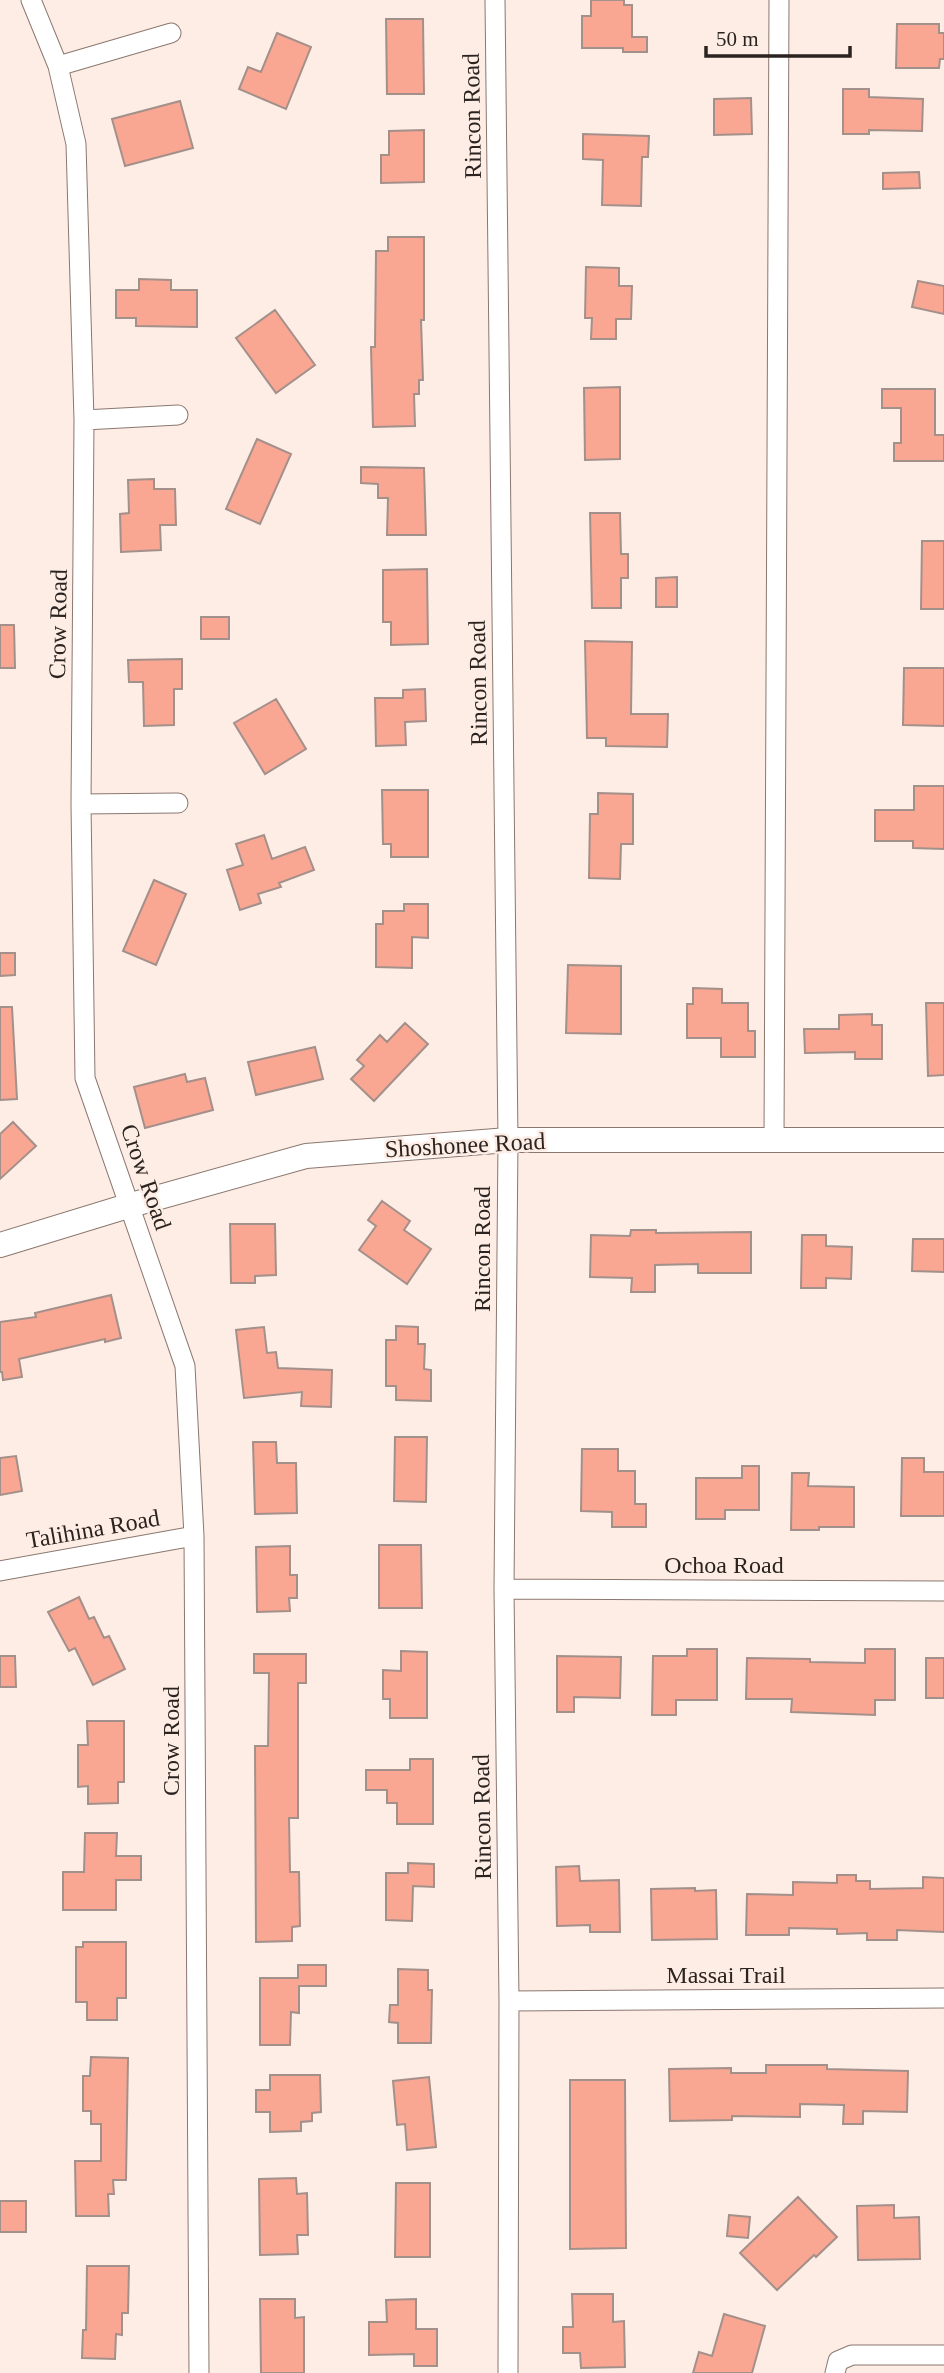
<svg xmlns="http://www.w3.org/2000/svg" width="944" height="2373" viewBox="0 0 944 2373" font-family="'Times New Roman',serif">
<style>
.building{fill:#f9a692;stroke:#a4908b;stroke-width:2}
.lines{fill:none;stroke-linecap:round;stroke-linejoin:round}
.minor-casing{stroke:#8a786f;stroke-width:21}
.tertiary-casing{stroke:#8a786f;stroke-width:26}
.minor{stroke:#fff;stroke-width:19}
.tertiary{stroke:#fff;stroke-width:24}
.labels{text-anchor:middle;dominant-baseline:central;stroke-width:5;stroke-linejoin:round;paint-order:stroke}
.street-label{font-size:24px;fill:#2a231f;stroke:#feede5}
</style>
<rect width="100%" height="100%" fill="#feede5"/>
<path class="building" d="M 591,0 L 624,0 L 624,5 L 632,5 L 632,37 L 647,37 L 647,52 L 623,52 L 623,48 L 582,48 L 582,16 L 591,16 Z
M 386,19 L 423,19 L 424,94 L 387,94 Z
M 897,24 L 939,24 L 939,33 L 944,33 L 944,59 L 940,59 L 939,68 L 896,68 Z
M 277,33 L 311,47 L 286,109 L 239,89 L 248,67 L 261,72 Z
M 843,89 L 869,89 L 869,97 L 923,99 L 922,131 L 869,130 L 869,134 L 843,134 Z
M 751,98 L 752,134 L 714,135 L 714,99 Z
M 180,101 L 193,148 L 125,166 L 112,119 Z
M 424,130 L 424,182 L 381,183 L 381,155 L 389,155 L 389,131 Z
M 583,134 L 649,136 L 648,157 L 642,157 L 641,206 L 602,205 L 603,160 L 583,159 Z
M 919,172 L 920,188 L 883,189 L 883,173 Z
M 388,237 L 424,237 L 424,320 L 421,320 L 423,380 L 419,380 L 419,394 L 414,394 L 415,426 L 373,427 L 371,347 L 375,347 L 376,251 L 388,251 Z
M 586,267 L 619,268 L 619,286 L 632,286 L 631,319 L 616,319 L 616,339 L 591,339 L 592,318 L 585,318 Z
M 139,279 L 171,280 L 171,290 L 197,290 L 197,327 L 136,326 L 136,318 L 116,318 L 116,290 L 139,290 Z
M 918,281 L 944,286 L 944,314 L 912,307 Z
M 275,310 L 315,365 L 276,393 L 236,338 Z
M 620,387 L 620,459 L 585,460 L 584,388 Z
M 882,389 L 935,389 L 935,435 L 944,435 L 944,461 L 894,461 L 894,443 L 901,443 L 901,408 L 882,408 Z
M 257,439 L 291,454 L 260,524 L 226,509 Z
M 361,467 L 424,468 L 426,535 L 387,535 L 388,498 L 378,498 L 378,484 L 361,483 Z
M 154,479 L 154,489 L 175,489 L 176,525 L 160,525 L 161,550 L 121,552 L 120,514 L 129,513 L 128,480 Z
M 590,513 L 620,513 L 621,554 L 628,554 L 628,578 L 621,578 L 621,608 L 592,608 Z
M 922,541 L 944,541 L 944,609 L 921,609 Z
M 427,569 L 428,644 L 391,645 L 391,622 L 383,622 L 383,570 Z
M 677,577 L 677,607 L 656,607 L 656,578 Z
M 201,617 L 229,617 L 229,639 L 201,639 Z
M 0,625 L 14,625 L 15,668 L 0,668 Z
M 585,641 L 632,642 L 631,714 L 668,714 L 667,747 L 606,746 L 606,738 L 587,738 Z
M 182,659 L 182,689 L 174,689 L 174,725 L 144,726 L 143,682 L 129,682 L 128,660 Z
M 904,668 L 944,668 L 944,726 L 903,725 Z
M 425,689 L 426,721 L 405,722 L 406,745 L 376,746 L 375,698 L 403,698 L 403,690 Z
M 276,699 L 306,749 L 265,774 L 234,723 Z
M 914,786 L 944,786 L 944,849 L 913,848 L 913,841 L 875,841 L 875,810 L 914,810 Z
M 382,790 L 428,790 L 428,857 L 391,857 L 391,844 L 383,844 Z
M 598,793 L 633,794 L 633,844 L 621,844 L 620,879 L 589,878 L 590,814 L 598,814 Z
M 264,835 L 272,859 L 305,847 L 314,870 L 279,883 L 281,887 L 258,894 L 261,903 L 240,910 L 227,870 L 243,865 L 236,844 Z
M 154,880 L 186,894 L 156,965 L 123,951 Z
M 404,904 L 428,904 L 428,938 L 412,937 L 412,968 L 376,967 L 376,924 L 383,924 L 383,911 L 404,911 Z
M 0,953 L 15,953 L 15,975 L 0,976 Z
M 568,965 L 621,966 L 621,1034 L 566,1033 Z
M 693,988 L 722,989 L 722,1003 L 748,1003 L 748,1031 L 755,1031 L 755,1057 L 721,1057 L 721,1038 L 687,1038 L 687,1004 L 693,1004 Z
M 926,1003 L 944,1003 L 944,1075 L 928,1076 Z
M 0,1007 L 12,1007 L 17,1099 L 0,1100 Z
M 872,1014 L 872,1025 L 882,1025 L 882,1059 L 855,1059 L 855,1052 L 805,1053 L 804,1029 L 839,1029 L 839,1015 Z
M 405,1023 L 428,1044 L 374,1101 L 351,1079 L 364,1066 L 357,1060 L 380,1035 L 387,1042 Z
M 315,1047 L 323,1079 L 256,1095 L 248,1062 Z
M 185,1074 L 187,1082 L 205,1078 L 213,1110 L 145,1128 L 134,1087 Z
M 13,1122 L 36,1146 L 0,1179 L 0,1134 Z
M 382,1201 L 410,1221 L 404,1230 L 431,1249 L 407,1284 L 359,1250 L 376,1226 L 368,1220 Z
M 230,1224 L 275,1224 L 276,1275 L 255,1276 L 255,1283 L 231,1283 Z
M 631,1230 L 656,1230 L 656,1233 L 751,1232 L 751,1273 L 698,1273 L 698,1264 L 655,1265 L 655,1292 L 631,1292 L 632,1278 L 590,1277 L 591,1235 L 630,1236 Z
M 802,1235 L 826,1235 L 826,1246 L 852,1247 L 851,1279 L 826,1278 L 826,1288 L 801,1288 Z
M 913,1239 L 944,1239 L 944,1272 L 912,1271 Z
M 111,1295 L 121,1338 L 105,1342 L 105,1339 L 19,1359 L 22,1377 L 3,1380 L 2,1372 L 0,1372 L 0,1322 L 36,1317 L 35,1313 Z
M 396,1326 L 418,1327 L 418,1344 L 425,1344 L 424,1369 L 431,1370 L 431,1401 L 396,1400 L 396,1386 L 386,1386 L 386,1340 L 396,1340 Z
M 264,1327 L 267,1353 L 276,1352 L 278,1368 L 332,1370 L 331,1407 L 301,1406 L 302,1392 L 244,1398 L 236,1330 Z
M 395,1437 L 427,1437 L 426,1502 L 394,1501 Z
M 253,1442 L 276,1442 L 277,1463 L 296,1463 L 297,1513 L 255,1514 Z
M 582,1449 L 618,1449 L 618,1471 L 635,1471 L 635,1504 L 646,1504 L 646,1527 L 612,1527 L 612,1512 L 581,1511 Z
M 16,1456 L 22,1491 L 0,1495 L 0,1458 Z
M 902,1458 L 924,1458 L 924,1472 L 944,1472 L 944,1516 L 901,1516 Z
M 742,1466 L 759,1466 L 759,1510 L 725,1510 L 725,1519 L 696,1519 L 696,1478 L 742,1478 Z
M 792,1473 L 809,1473 L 808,1486 L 854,1487 L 854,1527 L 819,1527 L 819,1530 L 791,1530 Z
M 379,1545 L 421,1545 L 422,1608 L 379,1608 Z
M 290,1546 L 290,1575 L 297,1575 L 297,1598 L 289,1598 L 290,1611 L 257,1612 L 256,1547 Z
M 79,1597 L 89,1619 L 94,1617 L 104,1638 L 109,1636 L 125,1669 L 93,1685 L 75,1648 L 69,1651 L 48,1612 Z
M 687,1649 L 717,1649 L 717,1700 L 676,1700 L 676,1715 L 652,1715 L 653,1656 L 687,1656 Z
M 865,1649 L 895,1649 L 895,1700 L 875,1700 L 875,1715 L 791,1712 L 792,1699 L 746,1699 L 747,1658 L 810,1659 L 810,1662 L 865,1663 Z
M 401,1651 L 427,1652 L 427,1718 L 390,1718 L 390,1699 L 383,1699 L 383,1670 L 401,1671 Z
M 254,1654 L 306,1654 L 306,1683 L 298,1683 L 298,1818 L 289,1818 L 290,1872 L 299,1872 L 300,1926 L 292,1927 L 292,1941 L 256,1942 L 255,1746 L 268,1746 L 269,1673 L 254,1673 Z
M 0,1656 L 15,1656 L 16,1687 L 0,1687 Z
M 557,1656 L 621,1657 L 620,1698 L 574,1697 L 574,1712 L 557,1712 Z
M 926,1658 L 944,1658 L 944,1698 L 926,1698 Z
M 87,1721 L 124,1721 L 124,1782 L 118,1782 L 118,1803 L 88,1804 L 88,1786 L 78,1787 L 78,1745 L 88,1745 Z
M 410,1759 L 433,1759 L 433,1824 L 397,1824 L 397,1803 L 387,1803 L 387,1790 L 366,1790 L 366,1770 L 410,1770 Z
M 85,1833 L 117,1833 L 116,1856 L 141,1856 L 141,1880 L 116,1880 L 116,1910 L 63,1910 L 63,1872 L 84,1872 Z
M 408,1863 L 434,1864 L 434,1887 L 413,1886 L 412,1921 L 386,1920 L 386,1873 L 408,1873 Z
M 579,1866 L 580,1881 L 619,1880 L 620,1932 L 590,1932 L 590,1925 L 557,1926 L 556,1867 Z
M 837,1875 L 856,1875 L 856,1881 L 870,1881 L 870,1889 L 923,1888 L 923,1877 L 944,1878 L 944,1932 L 897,1930 L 897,1940 L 867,1940 L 867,1933 L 837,1934 L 837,1929 L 789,1928 L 789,1935 L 746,1935 L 747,1894 L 793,1895 L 793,1882 L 837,1883 Z
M 695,1888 L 695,1891 L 716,1890 L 717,1939 L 652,1940 L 651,1889 Z
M 83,1942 L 126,1942 L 126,1998 L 117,1998 L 117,2020 L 87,2020 L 87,2002 L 76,2002 L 76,1947 L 83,1947 Z
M 298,1965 L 326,1965 L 326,1986 L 299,1986 L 299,2013 L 291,2012 L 290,2045 L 260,2045 L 260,1978 L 298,1978 Z
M 398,1969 L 428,1970 L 428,1990 L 432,1990 L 431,2043 L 398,2043 L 398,2023 L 389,2022 L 390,2005 L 398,2005 Z
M 91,2057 L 128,2058 L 126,2180 L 113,2180 L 114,2194 L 108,2194 L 109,2216 L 76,2216 L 75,2161 L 101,2161 L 101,2124 L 91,2124 L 91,2111 L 83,2111 L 83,2076 L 90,2076 Z
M 766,2065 L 827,2065 L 827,2069 L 908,2071 L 907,2112 L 863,2111 L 863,2124 L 843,2124 L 844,2105 L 800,2104 L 800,2117 L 732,2116 L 732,2120 L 670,2121 L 669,2069 L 731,2068 L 731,2073 L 766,2073 Z
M 270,2075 L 320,2075 L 321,2112 L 312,2113 L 312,2121 L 301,2122 L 301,2131 L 270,2132 L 270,2112 L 256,2112 L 256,2090 L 270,2090 Z
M 429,2077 L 436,2147 L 407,2150 L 405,2124 L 397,2125 L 393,2081 Z
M 570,2080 L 625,2080 L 626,2248 L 570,2249 Z
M 296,2178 L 297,2194 L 307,2193 L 308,2235 L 297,2235 L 298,2254 L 260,2255 L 259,2179 Z
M 396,2183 L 430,2183 L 430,2257 L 395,2257 Z
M 798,2197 L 837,2237 L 816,2257 L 814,2255 L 777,2290 L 740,2253 Z
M 0,2201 L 26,2201 L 26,2232 L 0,2232 Z
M 894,2205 L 894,2218 L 919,2217 L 920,2259 L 858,2260 L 857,2206 Z
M 729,2215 L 750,2217 L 748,2238 L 727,2236 Z
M 87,2266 L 129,2266 L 128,2313 L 122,2313 L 122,2335 L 116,2334 L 115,2359 L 82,2358 L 83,2330 L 86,2330 Z
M 572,2294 L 613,2294 L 613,2322 L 624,2321 L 625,2367 L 581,2368 L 580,2353 L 563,2353 L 563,2327 L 573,2327 Z
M 260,2299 L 295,2299 L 295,2318 L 304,2317 L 304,2373 L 261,2373 Z
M 416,2299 L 416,2329 L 437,2329 L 437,2366 L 414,2366 L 414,2354 L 369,2355 L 369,2322 L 387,2322 L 386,2300 Z
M 724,2314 L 765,2326 L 752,2373 L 693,2373 L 699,2352 L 712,2356 Z"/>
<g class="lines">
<g class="minor-casing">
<path id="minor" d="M 31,0 L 58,66 L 76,144 L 84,420 L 81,804 L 85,1078 L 185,1366 L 194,1536 L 199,2373
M 495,0 L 508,1140 L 504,1589 L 509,2001 L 508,2373
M 58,66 L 171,33
M 84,420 L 178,415
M 81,804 L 178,803
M 774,1140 L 779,0
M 0,1571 L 194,1536
M 504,1589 L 944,1591
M 509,2001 L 944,1998
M 835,2373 L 838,2361 L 852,2355 L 944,2355"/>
</g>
<g class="tertiary-casing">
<path id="tertiary" d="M 0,1245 L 131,1205 L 306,1156 L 508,1140 L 944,1140"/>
</g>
<use href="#minor" class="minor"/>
<use href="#tertiary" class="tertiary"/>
</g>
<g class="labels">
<g class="street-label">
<text transform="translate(472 116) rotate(-91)">Rincon Road</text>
<text transform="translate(58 624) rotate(-89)">Crow Road</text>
<text transform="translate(478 683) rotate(-91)">Rincon Road</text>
<text transform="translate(465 1145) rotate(-3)">Shoshonee Road</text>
<text transform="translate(146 1177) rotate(71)">Crow Road</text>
<text transform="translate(482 1249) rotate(-90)">Rincon Road</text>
<text transform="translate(93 1529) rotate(-10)">Talihina Road</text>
<text x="724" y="1565">Ochoa Road</text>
<text transform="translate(171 1741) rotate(-90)">Crow Road</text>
<text transform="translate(482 1817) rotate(-91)">Rincon Road</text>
<text x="726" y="1975">Massai Trail</text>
</g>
</g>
<path d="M706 46v10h144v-10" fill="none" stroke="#2a231f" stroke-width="3.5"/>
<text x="716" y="46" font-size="21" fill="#2a231f" stroke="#feede5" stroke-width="5" paint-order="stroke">50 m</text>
</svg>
